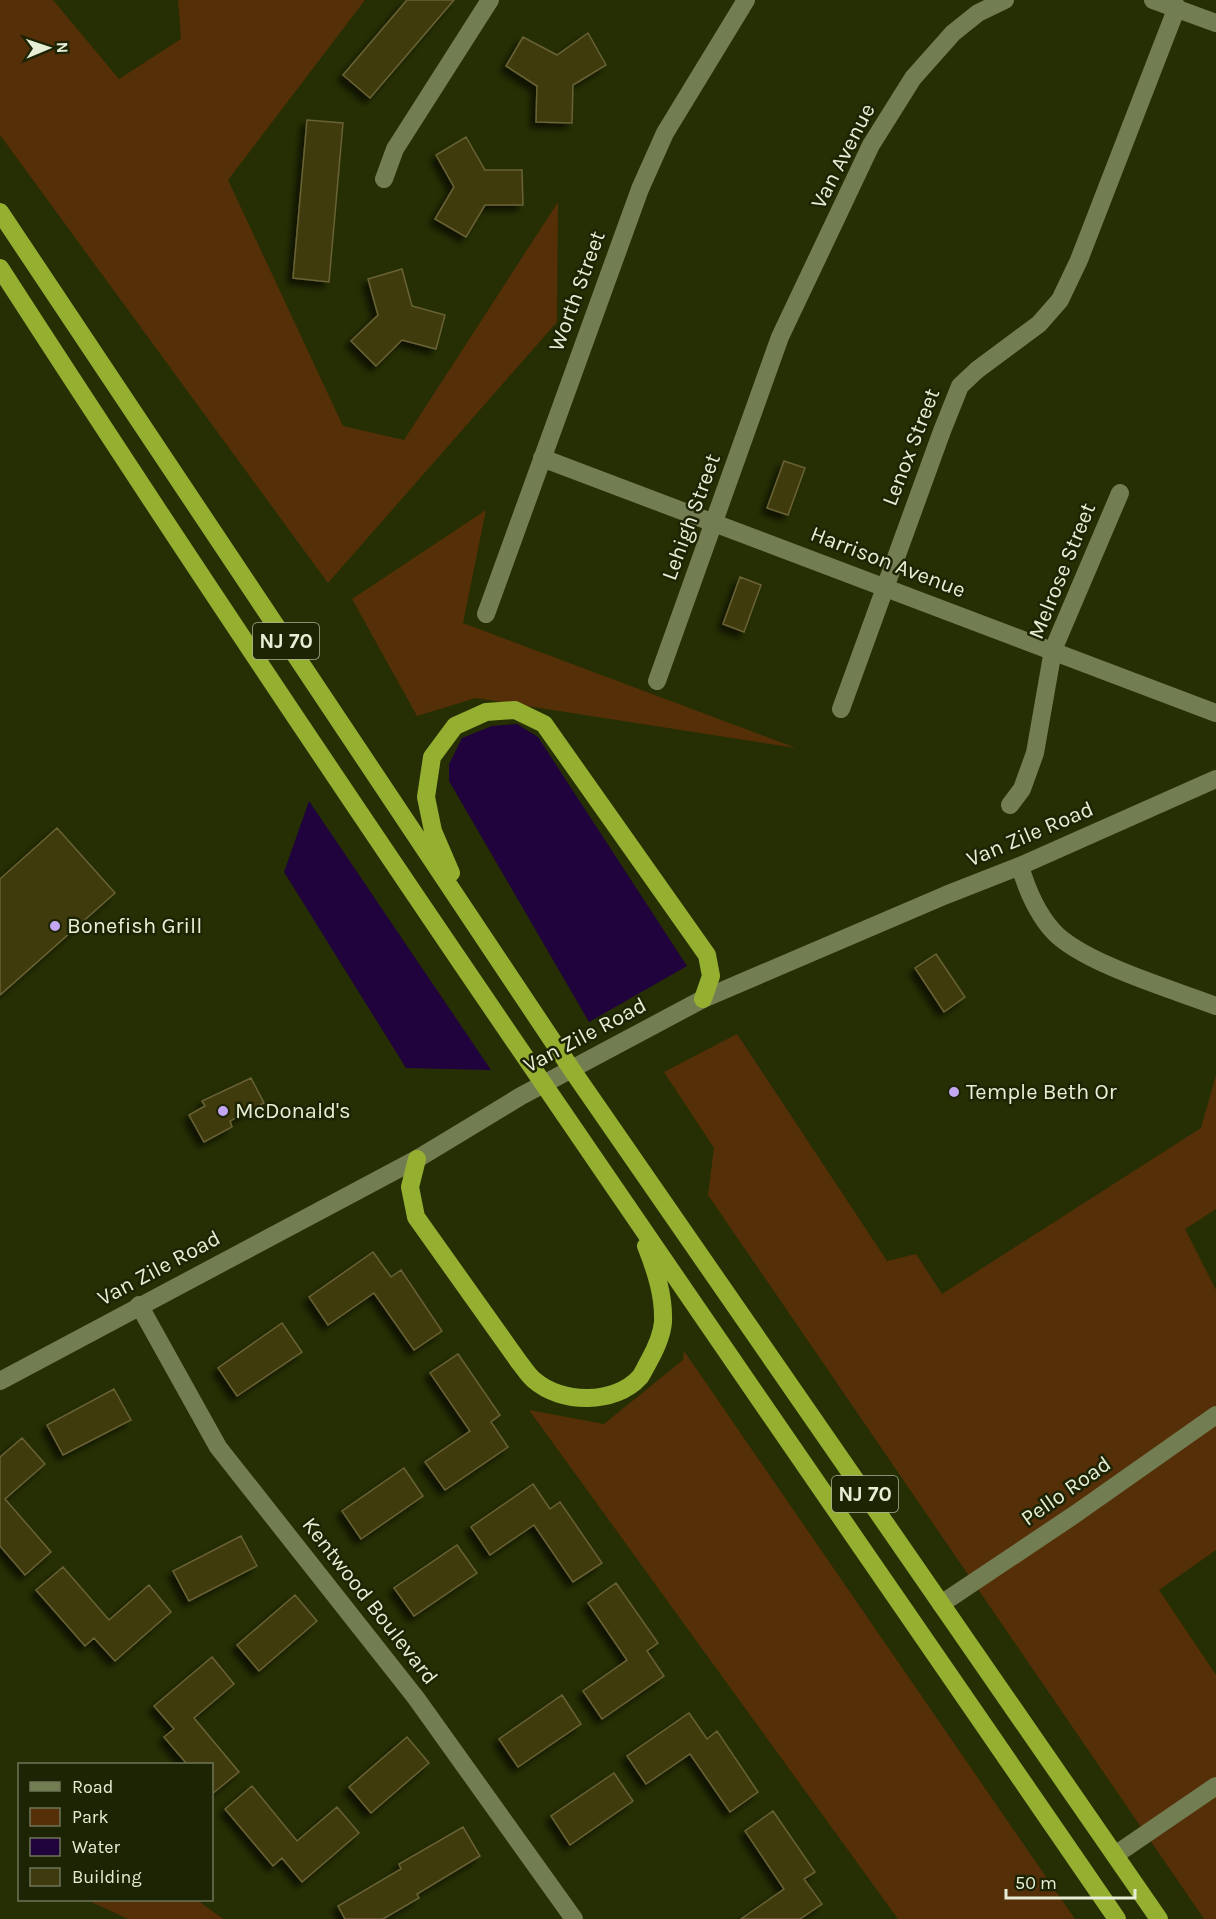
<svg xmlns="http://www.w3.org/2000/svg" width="1216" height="1919" viewBox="0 0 1216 1919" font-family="Karla,sans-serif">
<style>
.green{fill:#552f07}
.water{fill:#20033c}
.building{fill:#403a0f;stroke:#696235;stroke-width:1.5;filter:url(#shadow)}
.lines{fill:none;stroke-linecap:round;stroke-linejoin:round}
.minor{stroke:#727e52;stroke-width:18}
.highway{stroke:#95af31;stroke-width:18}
.poi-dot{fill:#c3a7f2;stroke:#1d2404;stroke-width:2}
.labels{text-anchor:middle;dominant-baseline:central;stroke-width:5;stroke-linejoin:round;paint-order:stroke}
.shield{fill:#1d2404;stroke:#aab197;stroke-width:1.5}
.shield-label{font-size:21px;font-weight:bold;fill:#e7eed6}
.street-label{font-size:22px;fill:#e7eed6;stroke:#1d2404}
.poi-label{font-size:22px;fill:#e7eed6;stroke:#1d2404;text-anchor:start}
</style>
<defs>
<filter id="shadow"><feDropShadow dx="-5.5" dy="5.5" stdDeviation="3" flood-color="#0009"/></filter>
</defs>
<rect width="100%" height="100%" fill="#262f03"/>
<path class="green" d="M 0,0 L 53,0 L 119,79 L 181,39 L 178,0 L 365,0 L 228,180 L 343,426 L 404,440 L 558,202 L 557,322 L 328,583 L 0,135 Z
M 486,510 L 463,623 L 796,748 L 476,698 L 417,716 L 352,599 Z
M 737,1034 L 887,1261 L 916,1254 L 942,1294 L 1201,1128 L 1216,1075 L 1216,1209 L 1185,1229 L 1216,1290 L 1216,1550 L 1159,1590 L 1216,1675 L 1216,1919 L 1204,1919 L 708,1195 L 714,1148 L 664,1072 Z
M 684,1351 L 1075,1919 L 898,1919 L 529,1410 L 604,1424 L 683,1360 Z
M 87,1900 L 197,1900 L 223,1919 L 128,1919 Z"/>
<path class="water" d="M 517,724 L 538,737 L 687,966 L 589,1022 L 449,781 L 449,764 L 462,738 L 492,726 Z
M 309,801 L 491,1070 L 406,1068 L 284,872 Z"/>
<path class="building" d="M 407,0 L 454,0 L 370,98 L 343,75 Z
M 588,33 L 606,65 L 573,85 L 572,123 L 536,122 L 537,86 L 506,66 L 523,37 L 557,55 Z
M 307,120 L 343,123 L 329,282 L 293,278 Z
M 466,137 L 485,170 L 522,170 L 523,205 L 485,205 L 466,237 L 435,219 L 454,187 L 436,155 Z
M 402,269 L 412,306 L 445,315 L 436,349 L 402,340 L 376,366 L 351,341 L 378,315 L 368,279 Z
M 784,461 L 805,468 L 788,515 L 767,508 Z
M 740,577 L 761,585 L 744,632 L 723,624 Z
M 57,828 L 115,893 L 0,995 L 0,879 Z
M 936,954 L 965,997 L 944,1012 L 915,968 Z
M 251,1078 L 264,1103 L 230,1121 L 232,1127 L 204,1142 L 189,1115 L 205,1106 L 202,1101 Z
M 373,1252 L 391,1277 L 401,1270 L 442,1331 L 414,1350 L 374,1293 L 328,1325 L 309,1297 Z
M 282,1323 L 302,1352 L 237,1396 L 218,1368 Z
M 458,1354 L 500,1415 L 491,1422 L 508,1447 L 445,1490 L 425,1462 L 470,1431 L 430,1373 Z
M 114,1389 L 131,1420 L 63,1455 L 47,1425 Z
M 22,1438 L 45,1464 L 5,1499 L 51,1552 L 25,1575 L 0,1546 L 0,1457 Z
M 404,1468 L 423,1496 L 361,1539 L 342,1511 Z
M 533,1484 L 550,1509 L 560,1502 L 602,1563 L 573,1582 L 534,1525 L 490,1555 L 471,1527 Z
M 241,1536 L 257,1566 L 189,1601 L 173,1571 Z
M 457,1545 L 477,1573 L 414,1616 L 394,1588 Z
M 63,1567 L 109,1620 L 149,1585 L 171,1612 L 115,1661 L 94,1638 L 85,1646 L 36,1590 Z
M 616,1583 L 658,1643 L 647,1651 L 664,1676 L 602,1719 L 583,1691 L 627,1660 L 588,1603 Z
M 295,1595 L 317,1621 L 259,1671 L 237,1645 Z
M 212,1657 L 234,1684 L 194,1718 L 239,1772 L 212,1794 L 212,1764 L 187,1764 L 164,1737 L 174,1729 L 154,1706 Z
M 562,1695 L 581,1724 L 518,1767 L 499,1739 Z
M 689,1713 L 707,1739 L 717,1731 L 758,1792 L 730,1812 L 690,1754 L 646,1784 L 627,1756 Z
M 407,1737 L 429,1763 L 371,1813 L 349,1787 Z
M 614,1773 L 633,1801 L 570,1845 L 551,1816 Z
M 252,1786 L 297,1841 L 337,1807 L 359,1833 L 302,1882 L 282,1858 L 273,1866 L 225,1809 Z
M 773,1811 L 815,1872 L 804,1879 L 822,1904 L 800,1919 L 741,1919 L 784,1889 L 745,1831 Z
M 463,1827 L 480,1856 L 417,1894 L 419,1898 L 383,1919 L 345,1919 L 338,1906 L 401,1869 L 399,1864 Z"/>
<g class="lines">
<path class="minor" d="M 1153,0 L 1216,23
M 384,179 L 395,149 L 490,0
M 542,458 L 1216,713
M 486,614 L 640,189 L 665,133 L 746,0
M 657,681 L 780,337 L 871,145 L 913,78 L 953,33 L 978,13 L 1005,0
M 841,709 L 942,431 L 960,386 L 977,370 L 1039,324 L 1060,300 L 1079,260 L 1177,7
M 1010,805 L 1022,789 L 1035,753 L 1053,650 L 1120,493
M 1020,866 C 1027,890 1036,912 1053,931 C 1082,963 1174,990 1216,1006
M 139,1305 L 218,1447 L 416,1698 L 574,1919
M 0,1381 L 417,1159 L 521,1096 L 703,999 L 946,895 L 1020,866 L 1216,779
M 941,1604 L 1074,1515 L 1216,1415
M 1115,1855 L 1216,1786"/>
<path class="highway" d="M 0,212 L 572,1070 L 1159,1919
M 0,268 C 360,826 741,1371 1117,1919
M 451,873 L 433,831 L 426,797 L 432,757 L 455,726 L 486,712 L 515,710 L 544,724 L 707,955 L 711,976 L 703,999
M 417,1159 L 410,1187 L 416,1217 L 519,1362 C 524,1368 528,1375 534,1380 C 561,1404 615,1405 640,1377 C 643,1373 646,1366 649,1361 C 655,1350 662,1336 663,1322 C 664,1296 656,1271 646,1246"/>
</g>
<g class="poi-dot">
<circle cx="55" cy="926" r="6"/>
<circle cx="954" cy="1092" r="6"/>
<circle cx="223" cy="1111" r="6"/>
</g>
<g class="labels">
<g class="shield">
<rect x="253" y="623" width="66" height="36" rx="4.5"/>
<rect x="832" y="1476" width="66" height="36" rx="4.5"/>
</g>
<g class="shield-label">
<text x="286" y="641">NJ 70</text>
<text x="865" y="1494">NJ 70</text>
</g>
<g class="street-label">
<text transform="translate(843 156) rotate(-63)">Van Avenue</text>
<text transform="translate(577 291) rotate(-70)">Worth Street</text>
<text transform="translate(911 447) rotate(-69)">Lenox Street</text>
<text transform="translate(691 517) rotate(-70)">Lehigh Street</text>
<text transform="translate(888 562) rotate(21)">Harrison Avenue</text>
<text transform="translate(1062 571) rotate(-68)">Melrose Street</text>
<text transform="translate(1030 834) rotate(-23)">Van Zile Road</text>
<text transform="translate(585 1035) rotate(-28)">Van Zile Road</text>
<text transform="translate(159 1268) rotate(-28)">Van Zile Road</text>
<text transform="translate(1066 1491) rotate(-35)">Pello Road</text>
<text transform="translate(370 1601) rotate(52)">Kentwood Boulevard</text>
</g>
<g class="poi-label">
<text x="67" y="926">Bonefish Grill</text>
<text x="966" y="1092">Temple Beth Or</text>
<text x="235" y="1111">McDonald's</text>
</g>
</g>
<rect x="18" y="1763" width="195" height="138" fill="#1d2404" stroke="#6e7558" stroke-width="1.5"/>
<rect x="30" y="1782" width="30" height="9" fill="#727e52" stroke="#6e7558" stroke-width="1.5"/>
<text x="72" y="1793" font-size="18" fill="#e7eed6">Road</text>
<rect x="30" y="1808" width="30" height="18" fill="#552f07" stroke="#6e7558" stroke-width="1.5"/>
<text x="72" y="1823" font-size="18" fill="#e7eed6">Park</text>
<rect x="30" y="1838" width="30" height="18" fill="#20033c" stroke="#6e7558" stroke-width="1.5"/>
<text x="72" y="1853" font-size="18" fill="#e7eed6">Water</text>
<rect x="30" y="1868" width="30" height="18" fill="#403a0f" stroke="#6e7558" stroke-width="1.5"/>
<text x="72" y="1883" font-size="18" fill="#e7eed6">Building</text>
<g transform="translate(48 48) rotate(88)" stroke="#1d2404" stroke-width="4.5" paint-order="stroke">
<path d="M0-4.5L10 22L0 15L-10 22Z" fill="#e7eed6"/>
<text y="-9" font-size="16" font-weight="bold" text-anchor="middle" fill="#e7eed6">N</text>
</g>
<path d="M1006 1889v9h129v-9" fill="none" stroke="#e7eed6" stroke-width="3"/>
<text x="1015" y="1889" font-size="18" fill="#e7eed6" stroke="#1d2404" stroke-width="4.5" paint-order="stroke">50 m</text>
</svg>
